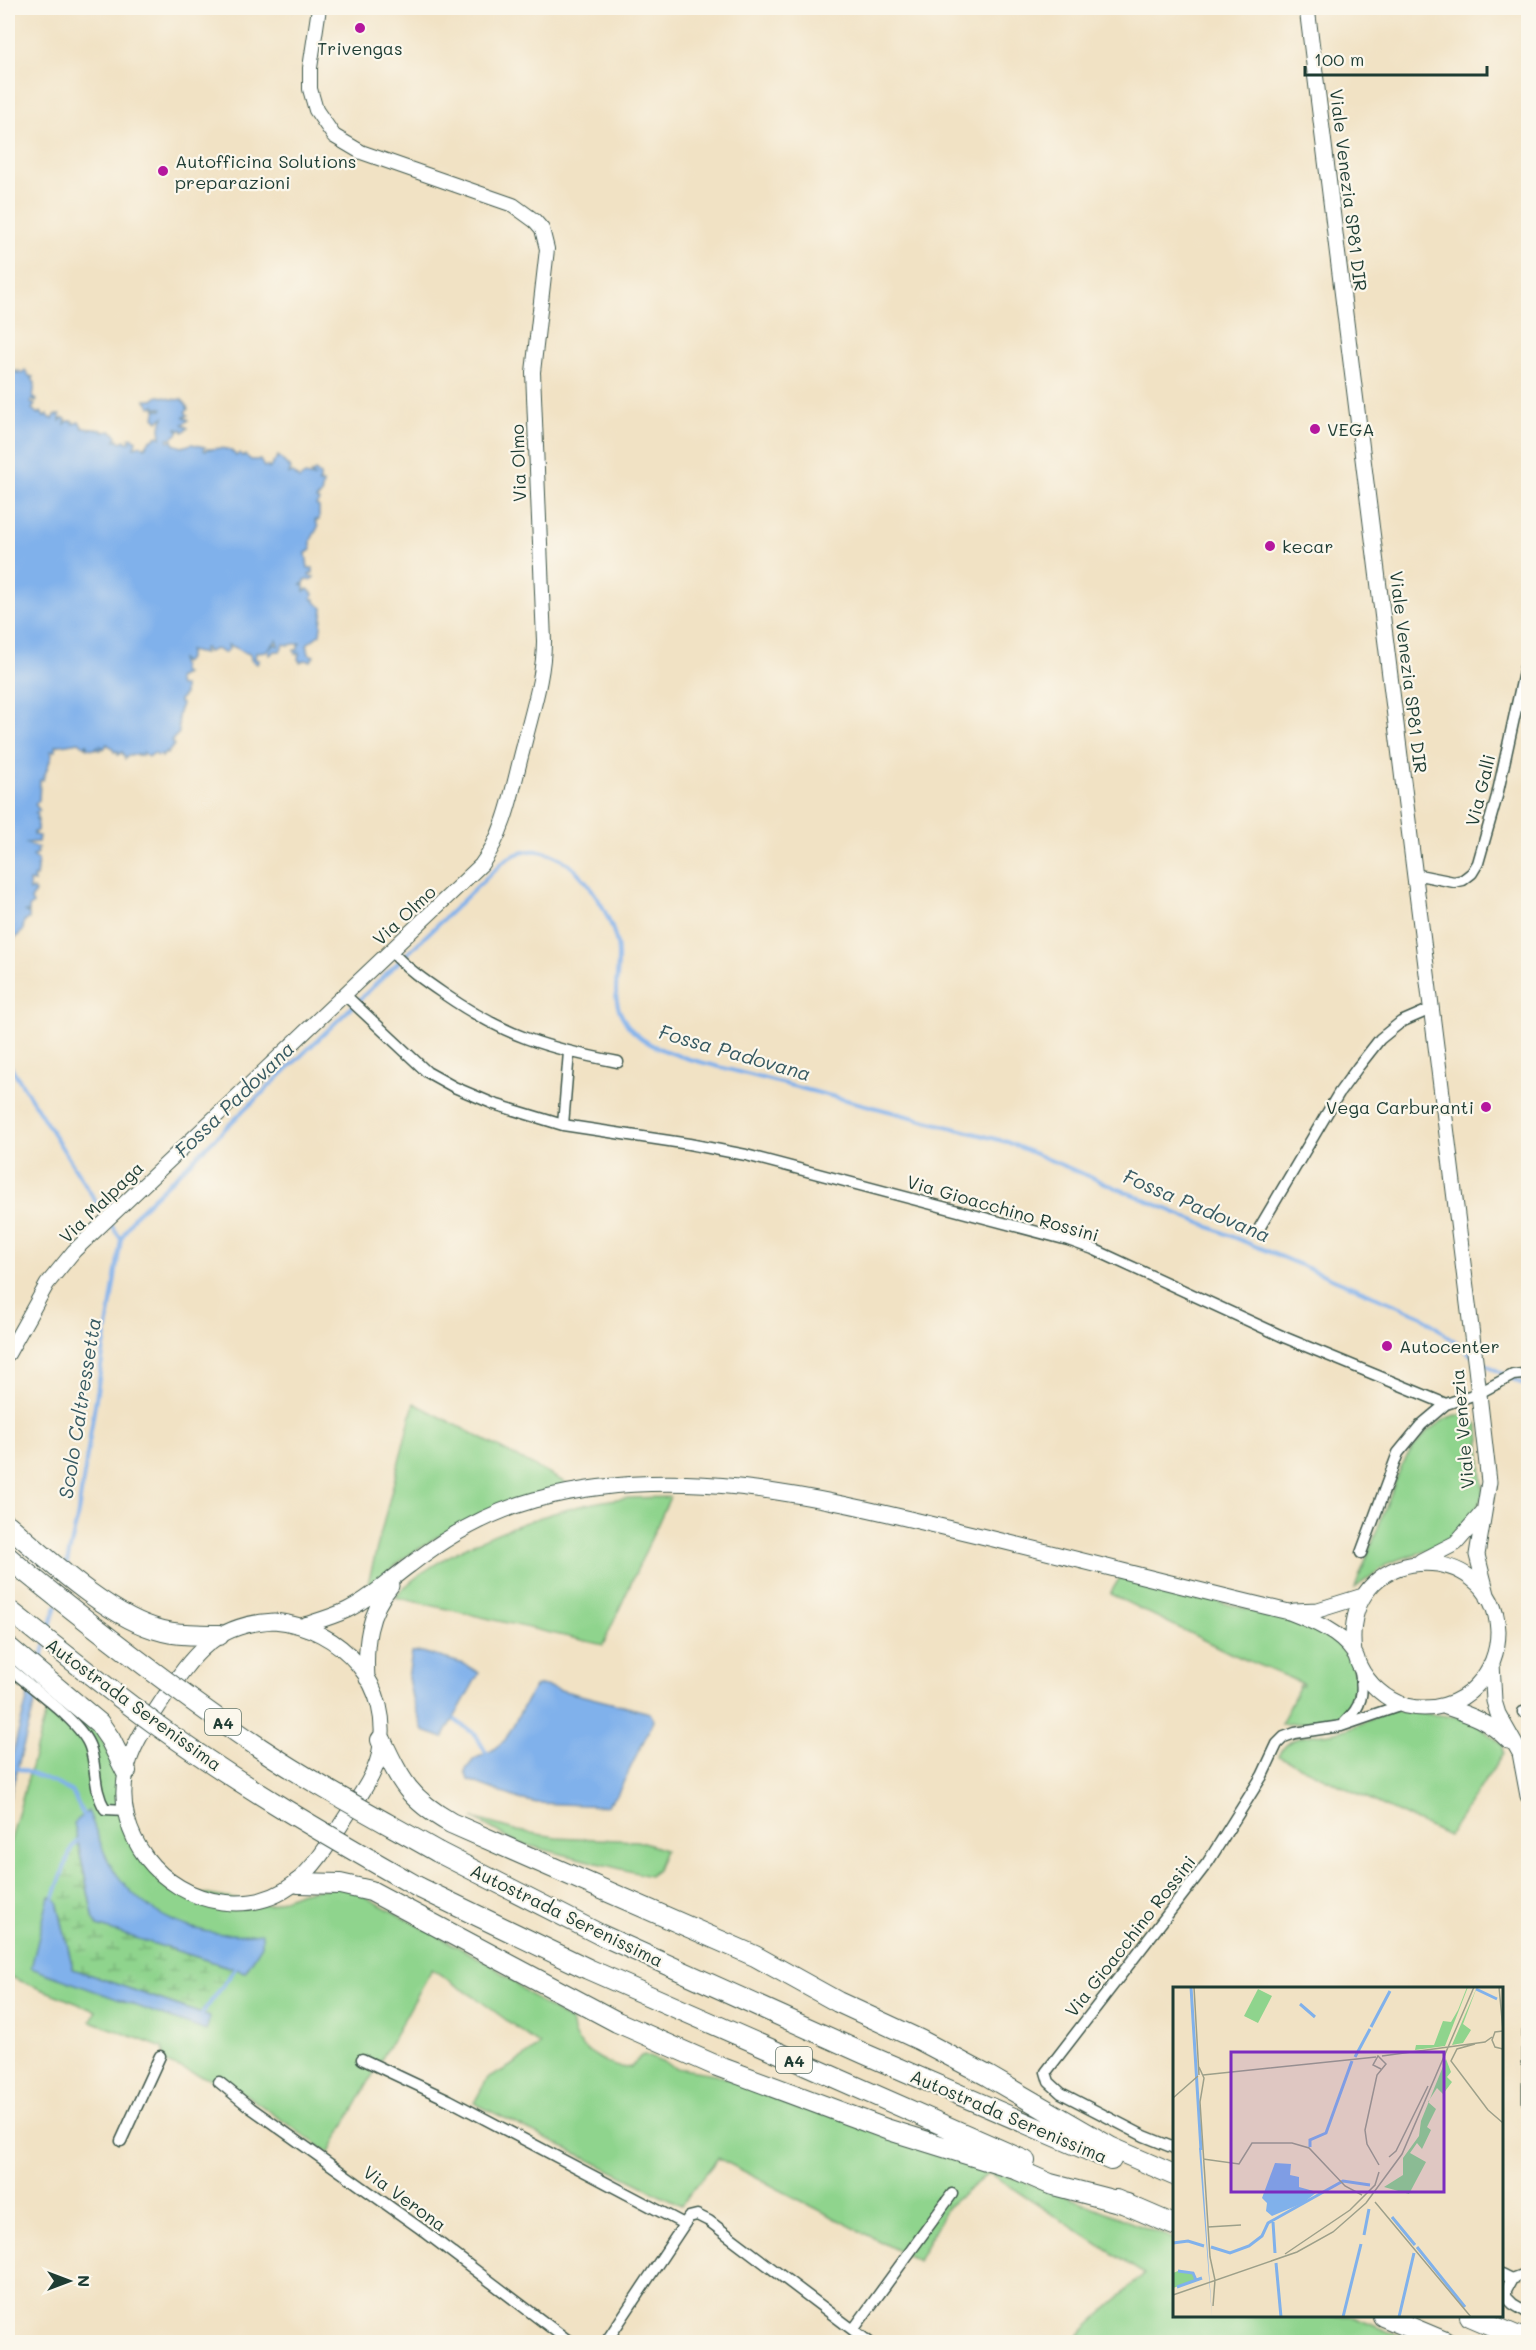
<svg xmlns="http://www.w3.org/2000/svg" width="1536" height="2350" viewBox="0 0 1536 2350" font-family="Mali,sans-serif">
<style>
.grass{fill:#8fd48d;stroke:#578860;stroke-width:1.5}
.wetland{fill:url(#wetland-marsh);stroke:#578860;stroke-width:1.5}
.water{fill:#80b1eb;stroke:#507790;stroke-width:1.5}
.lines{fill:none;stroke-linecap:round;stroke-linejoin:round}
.stream{stroke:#80b1eb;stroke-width:4}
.minor-casing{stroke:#3e564a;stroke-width:13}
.tertiary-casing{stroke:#3e564a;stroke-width:16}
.secondary-casing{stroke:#3e564a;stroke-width:17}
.motorway-casing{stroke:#3e564a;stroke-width:22}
.minor{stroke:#fff;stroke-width:10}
.tertiary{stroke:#fff;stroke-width:14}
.secondary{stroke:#fff;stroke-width:15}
.motorway{stroke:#fff;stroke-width:20}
.motorway-bridge-casing{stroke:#3e564a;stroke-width:22;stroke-linecap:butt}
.motorway-bridge{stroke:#fff;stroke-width:20}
.poi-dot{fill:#b5179e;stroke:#fbf7ec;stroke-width:2}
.labels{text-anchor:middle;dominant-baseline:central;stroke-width:4.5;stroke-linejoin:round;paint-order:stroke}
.shield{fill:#fbf7ec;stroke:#61756b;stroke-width:1.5}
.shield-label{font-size:16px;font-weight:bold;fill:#1f3d34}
.poi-label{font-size:18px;fill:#1f3d34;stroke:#fbf7ec;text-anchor:start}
.street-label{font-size:18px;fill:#1f3d34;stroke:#fbf7ec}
.water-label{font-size:20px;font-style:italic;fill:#375a62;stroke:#fbf7ec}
.inset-river{fill:none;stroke:#80b1eb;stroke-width:3}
.inset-road{fill:none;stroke:#9da08a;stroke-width:1.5}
.view{fill:#7b2cbf;fill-opacity:0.15;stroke:#7b2cbf;stroke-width:3}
.inset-edge{fill:none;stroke:#1f3d34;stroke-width:3}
</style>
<defs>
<pattern id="wetland-marsh" width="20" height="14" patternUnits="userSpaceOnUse" patternTransform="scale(1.5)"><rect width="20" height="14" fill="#8fd48d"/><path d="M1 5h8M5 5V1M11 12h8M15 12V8" fill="none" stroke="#74ad74"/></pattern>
</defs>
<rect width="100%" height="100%" fill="#fbf7ec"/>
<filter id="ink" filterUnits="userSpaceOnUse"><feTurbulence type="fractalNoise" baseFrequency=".0167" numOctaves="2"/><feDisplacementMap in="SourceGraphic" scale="12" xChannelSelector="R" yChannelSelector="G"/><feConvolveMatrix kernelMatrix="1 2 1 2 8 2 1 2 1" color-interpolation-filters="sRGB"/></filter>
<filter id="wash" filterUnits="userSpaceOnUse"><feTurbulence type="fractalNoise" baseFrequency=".008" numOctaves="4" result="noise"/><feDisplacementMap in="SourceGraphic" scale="24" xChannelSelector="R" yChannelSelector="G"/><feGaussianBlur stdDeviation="1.35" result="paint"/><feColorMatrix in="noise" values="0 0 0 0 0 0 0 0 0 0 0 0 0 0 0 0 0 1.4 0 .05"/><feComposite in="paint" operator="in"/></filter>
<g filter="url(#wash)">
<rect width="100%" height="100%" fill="#f1e2c4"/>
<path class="grass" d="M 414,1403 L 570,1485 L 437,1537 L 409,1555 L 367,1587 Z
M 1456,1415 L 1469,1416 L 1479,1426 L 1483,1495 L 1470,1523 L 1461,1535 L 1437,1547 L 1389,1563 L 1355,1588 L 1401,1467 C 1413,1445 1430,1423 1456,1415 Z
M 670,1497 L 603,1645 L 395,1597 C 437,1549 549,1509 610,1500 C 630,1497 650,1498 670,1497 Z
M 1120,1577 L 1315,1626 C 1323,1632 1334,1638 1340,1646 C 1356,1665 1370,1699 1345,1716 C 1334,1724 1296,1723 1281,1724 L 1300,1685 L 1303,1686 L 1304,1684 L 1232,1654 L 1110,1594 Z
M 54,1684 L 89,1716 L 118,1770 L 124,1819 L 173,1889 L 269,1905 L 302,1892 L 345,1886 L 490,1964 L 542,2004 L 571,2021 C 573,2026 572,2030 574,2035 C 581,2050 616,2072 631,2067 L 641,2056 L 645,2055 L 676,2068 L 715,2074 L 1068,2197 L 1174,2239 L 1174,2316 L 1351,2316 L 1413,2342 L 1090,2342 L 1078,2335 L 1144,2274 L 989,2173 L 947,2207 L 918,2261 L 718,2158 L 681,2205 L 474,2103 L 487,2079 L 516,2063 L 540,2045 L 479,2000 L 432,1969 L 329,2153 L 239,2090 L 166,2063 L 163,2048 L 91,2021 L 96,2011 L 8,1976 L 8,1850 Z
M 1391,1710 L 1468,1718 L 1502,1744 L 1503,1754 L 1448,1836 L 1278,1756 C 1292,1729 1319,1738 1344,1730 C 1360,1725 1375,1717 1391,1710 Z
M 473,1818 L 518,1831 L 556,1837 L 637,1841 L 665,1850 L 657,1870 L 649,1876 L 518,1843 Z"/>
<path class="wetland" d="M 77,1841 L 94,1920 L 97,1926 L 235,1969 L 202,2014 L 73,1969 L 57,1901 L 54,1899 L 71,1849 Z"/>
<path class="water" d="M 8,370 L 11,370 L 12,375 L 13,372 L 16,371 L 18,374 L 19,371 L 22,374 L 25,370 L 29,376 L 33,377 L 32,379 L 35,383 L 33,397 L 37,400 L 35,402 L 32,399 L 31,403 L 35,405 L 32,409 L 38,414 L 41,412 L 44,417 L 47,414 L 49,418 L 53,419 L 54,415 L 60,415 L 60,421 L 63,418 L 66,419 L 65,424 L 68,421 L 73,421 L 73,424 L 79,422 L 83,428 L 102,430 L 103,432 L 112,431 L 117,436 L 115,440 L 118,439 L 120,442 L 125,440 L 126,442 L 131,442 L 129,438 L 132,437 L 136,441 L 134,447 L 142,445 L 145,448 L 150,440 L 158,436 L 161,438 L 160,427 L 164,417 L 158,421 L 154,417 L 156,410 L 162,410 L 162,408 L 155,408 L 155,405 L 151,407 L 145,400 L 153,400 L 158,396 C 166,396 173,402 181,399 L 186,404 L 188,409 L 185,412 L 188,415 L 184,417 L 189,420 L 183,424 L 188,428 L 183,432 L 182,429 L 179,431 L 177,427 L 178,433 L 172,438 L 168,438 L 168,442 L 173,440 L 173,444 L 182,447 L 192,444 L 205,447 L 204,450 L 206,451 L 207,449 C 216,449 229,445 236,456 L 240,453 L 242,456 L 245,455 L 251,460 L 260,460 L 264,467 L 267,466 L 269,469 L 278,456 L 291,469 L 289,474 L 293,473 L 299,479 L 305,475 L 314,477 L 311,474 L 315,471 L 320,475 L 320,481 L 318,483 L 323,483 L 321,495 L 316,499 L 319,501 L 316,505 L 319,507 L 319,520 L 315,520 L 318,527 L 311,540 L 311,550 L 306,553 L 308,568 L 313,568 L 313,573 L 310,573 L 309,576 L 314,577 L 311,580 L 305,580 L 304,584 L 300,584 L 304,586 L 304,591 L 308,589 L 313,594 L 312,599 L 315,599 L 315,602 L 323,608 L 320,634 L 307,644 L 309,654 L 314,656 L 311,661 L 304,660 L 300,662 L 298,659 L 299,653 L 295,654 L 294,650 L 298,650 L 298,645 L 301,643 L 288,645 L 284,644 L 280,651 L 274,651 L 270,655 L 268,650 L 275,644 L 278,646 L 277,640 L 266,651 L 256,652 L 255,659 L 259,660 L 257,664 L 251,660 L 250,654 C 242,653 238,647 228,645 L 229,649 L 224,653 L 216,649 L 208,652 L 205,648 L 203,649 L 204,654 L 189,651 C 190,655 188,660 184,663 L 181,660 L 182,671 L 185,674 L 177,678 L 179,686 L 184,686 L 184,695 L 179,700 L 179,703 L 182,704 L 178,715 L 179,733 L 172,740 L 174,745 L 167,754 L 165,753 L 162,757 L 161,755 L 157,756 L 155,753 L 148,757 L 143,752 L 142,755 L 129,755 L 125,759 L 122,752 L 118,755 L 118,751 L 114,752 L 113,749 L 107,744 L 104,749 L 101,746 L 101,750 L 98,750 L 98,746 L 95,749 L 87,748 L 87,743 L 85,747 L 79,742 L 55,746 L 55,751 L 50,751 L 52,755 L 43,780 L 40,780 L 39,800 L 35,804 L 40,811 L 35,813 L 38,815 L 36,819 L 38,819 L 37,831 L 34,832 L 34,835 L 39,836 L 38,842 L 25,843 L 39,848 L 37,850 L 38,853 L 33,856 L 38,860 L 36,877 L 33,877 L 34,882 L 29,881 L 30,891 L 33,889 L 35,892 L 31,900 L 33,904 L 29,908 L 29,912 L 26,912 L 29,914 L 29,919 L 24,921 L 23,931 L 14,939 L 8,940 Z
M 422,1652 L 464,1664 L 479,1673 L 443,1738 L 423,1731 L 412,1698 L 408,1678 L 412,1653 Z
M 541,1685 L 650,1713 L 654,1720 L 617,1795 L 606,1806 L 537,1803 L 519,1799 L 468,1780 L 465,1771 L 474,1759 L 491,1751 L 505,1740 L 532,1691 L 535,1687 Z
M 29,1692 L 36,1699 L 8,1803 L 8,1770 Z
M 88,1811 C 96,1828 100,1846 109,1862 C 141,1918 201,1941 262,1933 L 262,1945 L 245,1972 L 97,1926 L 94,1920 L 74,1823 Z
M 49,1896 L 57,1901 L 73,1969 L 210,2017 L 206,2031 L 31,1968 Z"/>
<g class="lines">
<path class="stream" d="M 8,1062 L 105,1216
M 121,1239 L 134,1216 L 504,861 C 558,823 607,900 617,944 C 622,968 609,993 622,1016 C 635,1042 663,1051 689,1059 L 1007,1142 L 1422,1316 L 1471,1355
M 1479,1361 L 1528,1387
M 66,1567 L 77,1519 L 121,1239 L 109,1222
M 48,1633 L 56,1606
M 40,1665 L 45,1646
M 455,1720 L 476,1735 L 486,1753
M 17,1768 L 57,1784 L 72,1792 L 83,1814
M 53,1899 L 71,1849 L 77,1841
M 202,2014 L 235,1969"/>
</g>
</g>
<g filter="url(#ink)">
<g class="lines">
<g class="minor-casing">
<path id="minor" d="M 1414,874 L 1454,882 L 1463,880 L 1472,873 L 1478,863 L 1497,796 L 1528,654
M 391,951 C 406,968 425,981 444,994 C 505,1036 546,1048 618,1062
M 345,995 L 427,1072 L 454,1087 L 494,1104 L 563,1125 L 689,1144 L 746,1155 L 1068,1240 L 1093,1249 L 1286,1338 L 1446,1404 L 1479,1393 L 1513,1375 L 1523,1374 L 1528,1377
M 563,1125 L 569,1052
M 1260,1227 L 1339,1093 L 1358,1067 L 1380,1039 L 1401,1022 L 1431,1009
M 1361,1553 L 1398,1453 L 1421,1425 L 1446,1404
M 8,1667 C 29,1686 81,1721 90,1747 C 97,1767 93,1790 105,1809 L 126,1810
M 1523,1712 L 1528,1713
M 1345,1722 C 1362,1707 1364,1693 1360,1672
M 1528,2032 L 1528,2104
M 362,2059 L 449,2100 L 684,2224
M 219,2082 L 251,2108 L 421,2229 L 570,2342
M 121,2141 L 160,2056
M 1174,2148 L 1144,2136 L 1061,2093 L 1049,2082 L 1046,2072 L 1208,1862 L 1262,1776 L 1277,1744 L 1284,1737 L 1295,1733 L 1341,1726 L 1402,1705
M 1502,2274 L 1512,2279 L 1528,2273
M 1512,2279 L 1506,2290 L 1506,2297 L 1513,2304 L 1528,2313
M 853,2330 L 952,2194
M 606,2342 L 689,2217 L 697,2215 L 709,2221 L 869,2342"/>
</g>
<g class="tertiary-casing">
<path id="tertiary" d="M 8,1354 L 47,1284 L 74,1251 L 481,865 C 507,830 513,785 524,745 C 532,711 544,677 544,641 L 533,372 L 547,249 L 542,229 L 535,221 L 513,205 L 361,152 L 334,136 L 316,110 L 310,89 L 310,68 L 319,8"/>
</g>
<g class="secondary-casing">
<path id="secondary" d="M 1307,8 L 1476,1368 L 1489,1482 L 1477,1555 L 1488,1598
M 1421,1561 L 1456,1543 L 1483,1512
M 1294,1611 L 1318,1610 L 1363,1596
M 274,1621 C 341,1627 396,1686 379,1756 C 373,1780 355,1802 342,1823 C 313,1870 285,1910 222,1902 C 161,1894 113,1835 126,1773 C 131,1746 148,1723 162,1701 C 193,1654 214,1624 274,1621 Z
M 302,1626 C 317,1621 332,1617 347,1610 C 370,1599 389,1580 410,1565 C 446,1537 490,1512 534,1500 C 679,1461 818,1497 960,1531 C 1070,1557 1179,1586 1289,1612 C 1312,1621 1339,1631 1354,1653 C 1357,1656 1357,1661 1359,1665 C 1368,1684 1386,1700 1406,1706 C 1432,1712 1459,1705 1477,1685 C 1491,1670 1498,1652 1498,1631 C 1494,1537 1339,1538 1354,1653
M 1492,1663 L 1494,1701 L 1498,1714 L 1520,1753 L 1528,1796
M 367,1679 C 365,1644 368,1613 391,1586
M 1443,1706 C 1470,1715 1487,1720 1508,1741"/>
</g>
<g class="motorway-casing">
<path id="motorway" d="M 8,1525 C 48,1560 111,1619 163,1631 C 182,1636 200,1634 219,1635
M 8,1557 L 23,1570
M 8,1647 L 99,1723 L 110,1739 L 126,1771
M 381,1740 C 401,1782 409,1799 451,1823 L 755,1956 L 838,2002 L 920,2040 L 988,2076 L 1110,2147 L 1174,2175
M 438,1852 L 599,1934 L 865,2054 L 1111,2160
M 298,1883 L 340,1884 L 371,1891 L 617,2022 L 717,2066 L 886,2129 L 1018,2170 L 1050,2184 L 1127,2204
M 418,1887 L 588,1969 L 1025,2161
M 1116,2200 L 1174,2225
M 1383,2316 L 1445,2342
M 1470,2316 L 1528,2341"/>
</g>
<use href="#minor" class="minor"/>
<use href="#tertiary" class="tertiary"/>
<use href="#secondary" class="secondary"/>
<use href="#motorway" class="motorway"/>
<g class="motorway-bridge-casing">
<path id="motorway-bridge" d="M 23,1570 C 100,1632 178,1693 260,1748 C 317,1786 378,1818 438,1852
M 10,1611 C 58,1649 105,1687 154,1723 C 238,1784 328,1836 418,1887"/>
</g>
<use href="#motorway-bridge" class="motorway-bridge"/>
</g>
</g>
<g class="poi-dot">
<circle cx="360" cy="28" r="6"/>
<circle cx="163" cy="171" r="6"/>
<circle cx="1315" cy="429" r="6"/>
<circle cx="1270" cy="546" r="6"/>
<circle cx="1486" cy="1107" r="6"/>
<circle cx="1387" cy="1346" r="6"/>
</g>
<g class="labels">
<g class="shield">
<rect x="205" y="1709" width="36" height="26" rx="4.5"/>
<rect x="776" y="2047" width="36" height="26" rx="4.5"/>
</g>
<g class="shield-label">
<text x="223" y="1722">A4</text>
<text x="794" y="2060">A4</text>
</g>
<g class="poi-label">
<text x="360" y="48" text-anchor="middle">Trivengas</text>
<text x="175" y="161">Autofficina Solutions<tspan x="175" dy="21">preparazioni</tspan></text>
<text x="1327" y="429">VEGA</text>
<text x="1282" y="546">kecar</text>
<text x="1474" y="1107" text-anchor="end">Vega Carburanti</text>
<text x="1399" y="1346">Autocenter</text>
</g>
<g class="street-label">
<text transform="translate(1349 190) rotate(83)">Viale Venezia SP81 DIR</text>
<text transform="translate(518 463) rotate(-92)">Via Olmo</text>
<text transform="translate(1409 672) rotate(83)">Viale Venezia SP81 DIR</text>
<text transform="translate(1480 790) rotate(-76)">Via Galli</text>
<text transform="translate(404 915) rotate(-43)">Via Olmo</text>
<text transform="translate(101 1202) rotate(-44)">Via Malpaga</text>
<text transform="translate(1003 1208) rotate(16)">Via Gioacchino Rossini</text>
<text transform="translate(1462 1429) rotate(-95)">Viale Venezia</text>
<text transform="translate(134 1704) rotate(36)">Autostrada Serenissima</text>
<text transform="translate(567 1915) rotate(26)">Autostrada Serenissima</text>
<text transform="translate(1130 1936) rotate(-52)">Via Gioacchino Rossini</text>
<text transform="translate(1009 2116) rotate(23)">Autostrada Serenissima</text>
<text transform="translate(405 2198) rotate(36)">Via Verona</text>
</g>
<g class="water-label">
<text transform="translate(735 1052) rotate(16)">Fossa Padovana</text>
<text transform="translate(234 1099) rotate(-44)">Fossa Padovana</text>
<text transform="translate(1197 1205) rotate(23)">Fossa Padovana</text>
<text transform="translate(79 1408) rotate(-81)">Scolo Caltressetta</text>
</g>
</g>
<g transform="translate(1173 1987)">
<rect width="330" height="330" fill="#f1e2c4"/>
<path d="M 294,0 L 295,0 L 272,59 L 242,63 L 243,58 L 261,58 L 270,34 L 278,35 L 285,23 ZM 304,0 L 290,37 L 298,43 L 290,56 L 279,58 ZM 273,72 L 278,85 L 274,90 L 279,95 L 270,107 L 264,101 L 255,115 L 263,122 L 254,140 L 258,143 L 249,162 L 244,156 L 237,166 L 253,175 L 236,207 L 211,200 L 230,188 L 230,171 L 246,149 L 248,134 Z" fill="#8fd48d"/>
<path d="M 85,2 L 99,9 L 85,36 L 71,29 Z" fill="#8fd48d"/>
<path d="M 5,284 L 21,287 L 23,293 L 0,301 L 0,286 Z" fill="#8fd48d"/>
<path d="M 28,160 L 36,284 L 39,330 L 26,161 ZM 102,176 L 118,177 L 117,188 L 126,190 L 126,200 L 144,205 L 130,216 L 99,229 L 93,224 L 94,216 L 89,211 Z" fill="#80b1eb"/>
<path class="inset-river" d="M 18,0 L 28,163M 303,2 L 324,12M 127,17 L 142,30M 198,40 L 217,4M 182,70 L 197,42M 137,160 L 137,153 L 153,146 L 179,74M 219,230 L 242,258M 100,235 L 102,266M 191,248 L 196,222M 0,256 L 15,254 L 31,259M 38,260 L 57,266 L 76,259 L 89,249 L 95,236 L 170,194 L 197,198M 244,260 L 292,320M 103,276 L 108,330M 5,284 L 20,286 L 23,293M 4,300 L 29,291M 170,330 L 188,257M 226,330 L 241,266"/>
<path class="inset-road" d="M 21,0 L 26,88M 326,0 L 330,43M 330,44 L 322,45 L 319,53 L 322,60 L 330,62M 302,57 L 284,62 L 278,74 L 315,123 L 330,136M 330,65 L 330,89M 209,69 L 312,55 L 319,50M 26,80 L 31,91 L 27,115 L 37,270 L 42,293 L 40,319M 30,88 L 203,70M 0,111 L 25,89M 216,170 L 223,164 L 255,99M 30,172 L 66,177 L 79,156 L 119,156 L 136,161 L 172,199 L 189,208M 206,178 L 194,157 L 192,143 L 204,88 L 213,77 L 205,69 L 200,78 L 208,82M 202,215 L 298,330M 35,240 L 68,238M 112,267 L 177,223 L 202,198 L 206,185M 0,308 L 124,265 L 160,245 L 193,216 L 229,167 L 301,0"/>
<path class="view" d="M 58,65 L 271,65 L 271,205 L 58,205 Z"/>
<rect width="330" height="330" class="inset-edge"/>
</g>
<rect width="1536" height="2350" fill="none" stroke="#fbf7ec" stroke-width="30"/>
<g transform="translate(69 2281) rotate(90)" stroke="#fbf7ec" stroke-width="4.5" paint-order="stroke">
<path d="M0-4.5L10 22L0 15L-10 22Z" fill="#1f3d34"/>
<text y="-9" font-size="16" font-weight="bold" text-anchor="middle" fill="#1f3d34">N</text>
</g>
<path d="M1305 66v9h182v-9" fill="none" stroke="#1f3d34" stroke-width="3"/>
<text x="1314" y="66" font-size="18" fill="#1f3d34" stroke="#fbf7ec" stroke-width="4.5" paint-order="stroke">100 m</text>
</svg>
